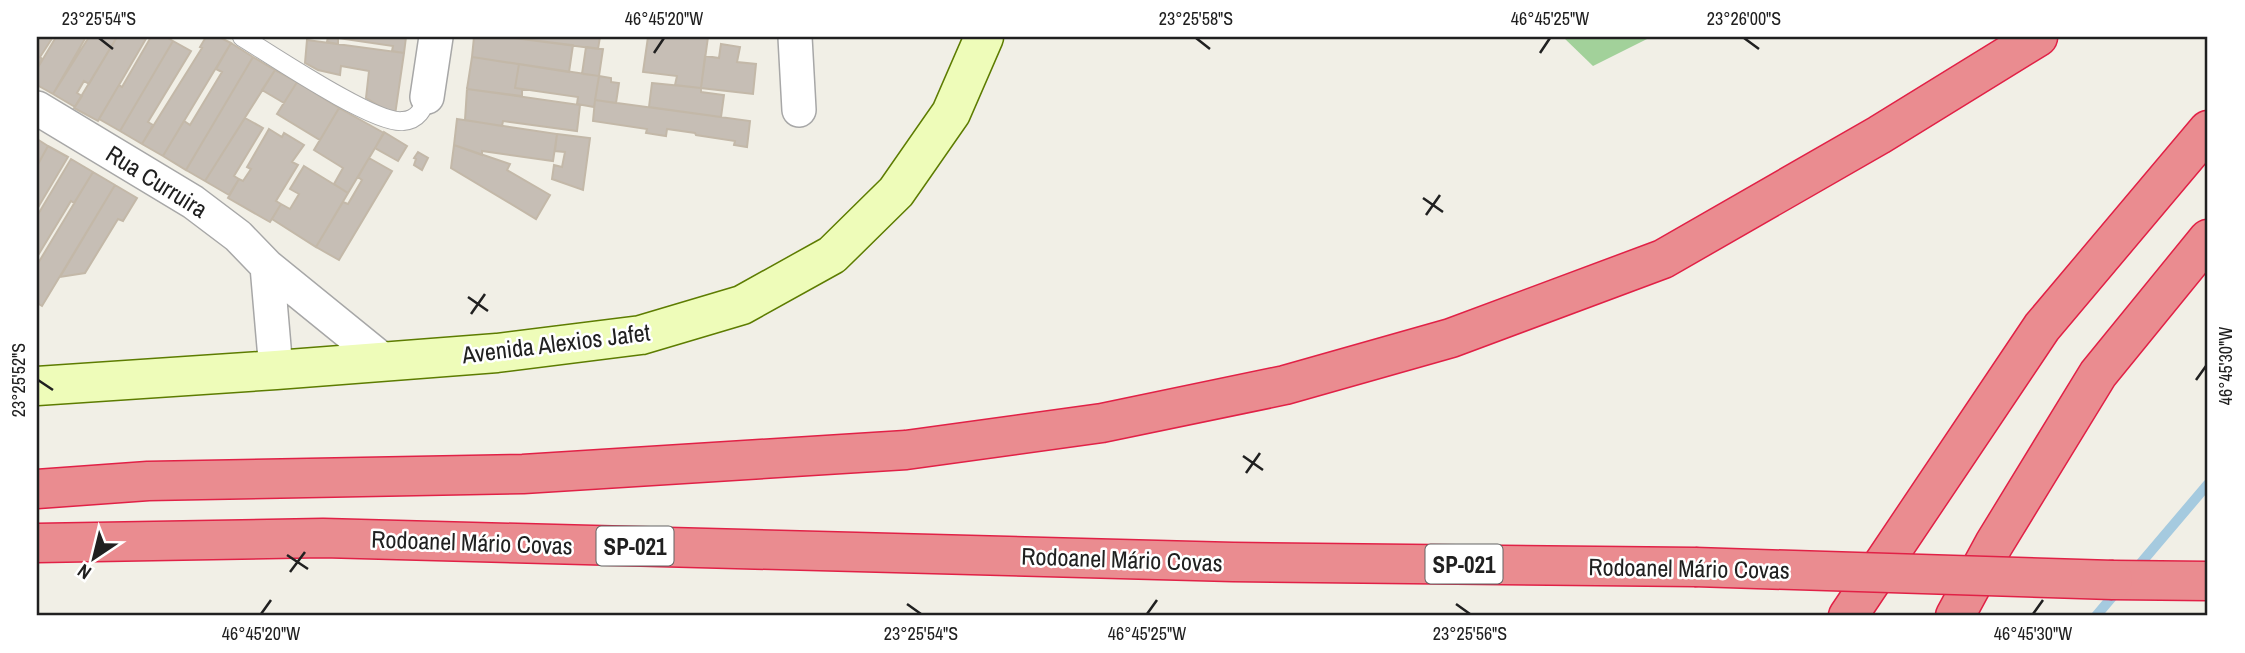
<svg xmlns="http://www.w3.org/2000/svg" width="2245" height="653" viewBox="0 0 2245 653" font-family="'Archivo Narrow',sans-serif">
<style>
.forest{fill:#a2d19a}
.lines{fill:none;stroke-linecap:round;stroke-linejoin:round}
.stream{stroke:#a5cadf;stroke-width:10}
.building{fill:#c6beb5;stroke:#c3b8a8;stroke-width:2}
.lane-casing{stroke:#a7a7a7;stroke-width:20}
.street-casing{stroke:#a7a7a7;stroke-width:36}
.secondary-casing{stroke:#5d7c01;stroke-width:41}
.highway-casing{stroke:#e12146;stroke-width:41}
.lane{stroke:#fff;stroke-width:18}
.street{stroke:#fff;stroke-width:33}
.secondary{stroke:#eefcb9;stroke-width:38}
.highway{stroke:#ea8c90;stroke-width:38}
.highway-bridge-casing{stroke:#e12146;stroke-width:41;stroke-linecap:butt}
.highway-bridge{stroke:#ea8c90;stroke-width:38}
.ticks{fill:none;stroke:#202020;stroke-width:2.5}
.labels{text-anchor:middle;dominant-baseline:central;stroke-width:5;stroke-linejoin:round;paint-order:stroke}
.shield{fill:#fff;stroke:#636363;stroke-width:2}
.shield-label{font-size:23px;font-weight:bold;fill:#202020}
.street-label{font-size:24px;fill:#202020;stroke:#fff}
.neatline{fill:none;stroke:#202020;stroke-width:2.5}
.ticks-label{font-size:18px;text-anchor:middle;fill:#202020}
</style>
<rect width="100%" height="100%" fill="#f1efe6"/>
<path class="forest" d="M 1563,37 L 1651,37 L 1593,66 Z"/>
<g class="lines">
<path class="stream" d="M 2135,570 L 2208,484
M 2096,616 L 2118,590"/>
</g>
<path class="building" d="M 37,37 L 53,37 L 40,57 L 42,59 L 37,69 Z
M 56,37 L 86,37 L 53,94 L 37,85 L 37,69 Z
M 89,37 L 117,37 L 89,84 L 84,81 L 77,93 L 82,96 L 75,107 L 53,94 Z
M 117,37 L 147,37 L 98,121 L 74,108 Z
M 151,37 L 166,37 L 173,41 L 120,131 L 99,119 L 119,85 L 122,87 Z
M 206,37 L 219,37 L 231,43 L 163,156 L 142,144 L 202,48 L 200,47 Z
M 328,37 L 406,37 L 404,53 L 392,51 L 393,46 L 338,38 L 338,44 L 327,42 Z
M 474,37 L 506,37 L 573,45 L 569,72 L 472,57 Z
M 506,37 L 600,37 L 598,49 Z
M 648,37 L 708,37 L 701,88 L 675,85 L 677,76 L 643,72 Z
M 307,40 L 404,53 L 395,115 L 366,98 L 369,71 L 341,66 L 340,75 L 318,70 L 305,63 Z
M 173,41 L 191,51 L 148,122 L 153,125 L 142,144 L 120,131 Z
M 231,43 L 253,57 L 186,170 L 163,156 L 184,121 L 190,125 L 222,72 L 216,69 Z
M 721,44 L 740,47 L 737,62 L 756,64 L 753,94 L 701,88 L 705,56 L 719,58 Z
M 586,47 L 603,49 L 599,76 L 582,74 Z
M 253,57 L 275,70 L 205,181 L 186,170 Z
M 472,57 L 519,64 L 515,88 L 522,89 L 522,96 L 467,89 Z
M 519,64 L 599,76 L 594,107 L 577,104 L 578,97 L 515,88 Z
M 275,70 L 297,82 L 284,103 L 262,90 Z
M 599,76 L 611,78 L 611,82 L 619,83 L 616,103 L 595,100 Z
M 297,82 L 339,108 L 320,140 L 277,114 Z
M 652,83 L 701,88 L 701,92 L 724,95 L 721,117 L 649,107 Z
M 467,89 L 580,105 L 577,131 L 503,121 L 502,126 L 465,120 Z
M 595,100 L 750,121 L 747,147 L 734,145 L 735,141 L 696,135 L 695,133 L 667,129 L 666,136 L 646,133 L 647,129 L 593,121 Z
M 339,108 L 384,133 L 348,193 L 334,184 L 343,168 L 314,150 Z
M 245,118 L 263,128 L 234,176 L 239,179 L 229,195 L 205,181 Z
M 457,119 L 557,134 L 553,161 L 482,151 L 482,155 L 454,145 Z
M 269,129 L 282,137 L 284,133 L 304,145 L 292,162 L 298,165 L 276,201 L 281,204 L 270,222 L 228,198 L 239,179 L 243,181 L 251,169 L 247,167 Z
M 384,132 L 407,146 L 398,161 L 375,148 Z
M 557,134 L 590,138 L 583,190 L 552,179 L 554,165 L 562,167 L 565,152 L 555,151 Z
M 37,139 L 48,146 L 37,166 Z
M 454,145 L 510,164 L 507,170 L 550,195 L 536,219 L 451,168 Z
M 48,146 L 68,157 L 37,209 L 37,166 Z
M 418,152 L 428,158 L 422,170 L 414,165 L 416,159 L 414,158 Z
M 369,158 L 392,171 L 339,260 L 316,247 L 343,202 L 348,204 L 362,180 L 358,177 Z
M 71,159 L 93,172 L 74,203 L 71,201 L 37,257 L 37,216 Z
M 304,166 L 348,193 L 316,247 L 272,219 L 281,204 L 290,209 L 299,194 L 290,189 Z
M 93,172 L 115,185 L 42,306 L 37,303 L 37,265 Z
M 115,185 L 137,198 L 123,221 L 118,219 L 85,273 L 60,277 Z"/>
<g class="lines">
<g class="lane-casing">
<path id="lane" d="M 242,37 C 270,54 375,125 403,121 C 418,120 423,109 427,97"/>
</g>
<g class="street-casing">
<path id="street" d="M 795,37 L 799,110
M 427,97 L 436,37
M 37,108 L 193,202 L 238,236 L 267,266 L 384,361
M 267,266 L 276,370"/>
</g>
<g class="secondary-casing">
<path id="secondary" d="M 37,386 L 276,370 L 497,353 L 641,335 L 742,305 L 832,255 L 896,192 L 951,113 L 984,37"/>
</g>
<g class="highway-casing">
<path id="highway" d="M 37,489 L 148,481 L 523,474 L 906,450 L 1102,423 L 1285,385 L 1451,338 L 1663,259 L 1879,135 L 2038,37
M 37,543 L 323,538 L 1233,562 L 1695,567
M 2113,580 L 2208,581
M 1848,616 L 2042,327 L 2208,130
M 1955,616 L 1994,544 L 2098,374 L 2208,239"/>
</g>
<use href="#lane" class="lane"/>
<use href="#street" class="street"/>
<use href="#secondary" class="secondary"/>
<use href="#highway" class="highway"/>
<g class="highway-bridge-casing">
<path id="highway-bridge" d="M 1695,567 L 2113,580"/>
</g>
<use href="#highway-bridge" class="highway-bridge"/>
</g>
<path class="ticks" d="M 99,38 L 113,49M 1196,38 L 1210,49M 1744,38 L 1759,49M 654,53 L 664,38M 1540,53 L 1550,38M 1423,198 L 1443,212M 1426,215 L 1440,195M 468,297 L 488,311M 471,314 L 485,294M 38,380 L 53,390M 2196,380 L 2206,366M 1243,456 L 1263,470M 1246,473 L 1260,453M 287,555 L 308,569M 290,572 L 305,552M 907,604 L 921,614M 1456,604 L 1470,614M 261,614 L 271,600M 1147,614 L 1157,600M 2033,614 L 2043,600"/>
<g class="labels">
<g class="shield">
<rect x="596.5" y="526.5" width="77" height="39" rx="5"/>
<rect x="1425.5" y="544.5" width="77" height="39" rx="5"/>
</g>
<g class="shield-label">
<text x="635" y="546">SP-021</text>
<text x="1464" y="564">SP-021</text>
</g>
<g class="street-label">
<text transform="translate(157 181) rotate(32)">Rua Curruira</text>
<text transform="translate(556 343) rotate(-7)">Avenida Alexios Jafet</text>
<text transform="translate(472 542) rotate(2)">Rodoanel Mário Covas</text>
<text transform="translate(1122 559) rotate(2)">Rodoanel Mário Covas</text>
<text transform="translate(1689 568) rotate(1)">Rodoanel Mário Covas</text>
</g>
</g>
<rect width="2245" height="653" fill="none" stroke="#ffffff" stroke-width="77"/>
<g transform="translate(94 558) rotate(215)" stroke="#ffffff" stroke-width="5" paint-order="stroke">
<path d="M0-5L12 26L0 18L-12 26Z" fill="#202020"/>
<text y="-10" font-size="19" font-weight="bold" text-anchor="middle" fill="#202020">N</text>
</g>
<rect x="38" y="38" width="2168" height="576" class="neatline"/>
<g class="ticks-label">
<text x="99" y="25">23°25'54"S</text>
<text x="664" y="25">46°45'20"W</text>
<text x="1196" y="25">23°25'58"S</text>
<text x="1550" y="25">46°45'25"W</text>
<text x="1744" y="25">23°26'00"S</text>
<text transform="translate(2226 366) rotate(-90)" y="6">46°45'30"W</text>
<text transform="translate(19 380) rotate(-90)" y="6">23°25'52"S</text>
<text x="261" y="640">46°45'20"W</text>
<text x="921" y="640">23°25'54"S</text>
<text x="1147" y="640">46°45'25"W</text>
<text x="1470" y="640">23°25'56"S</text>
<text x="2033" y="640">46°45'30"W</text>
</g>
</svg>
